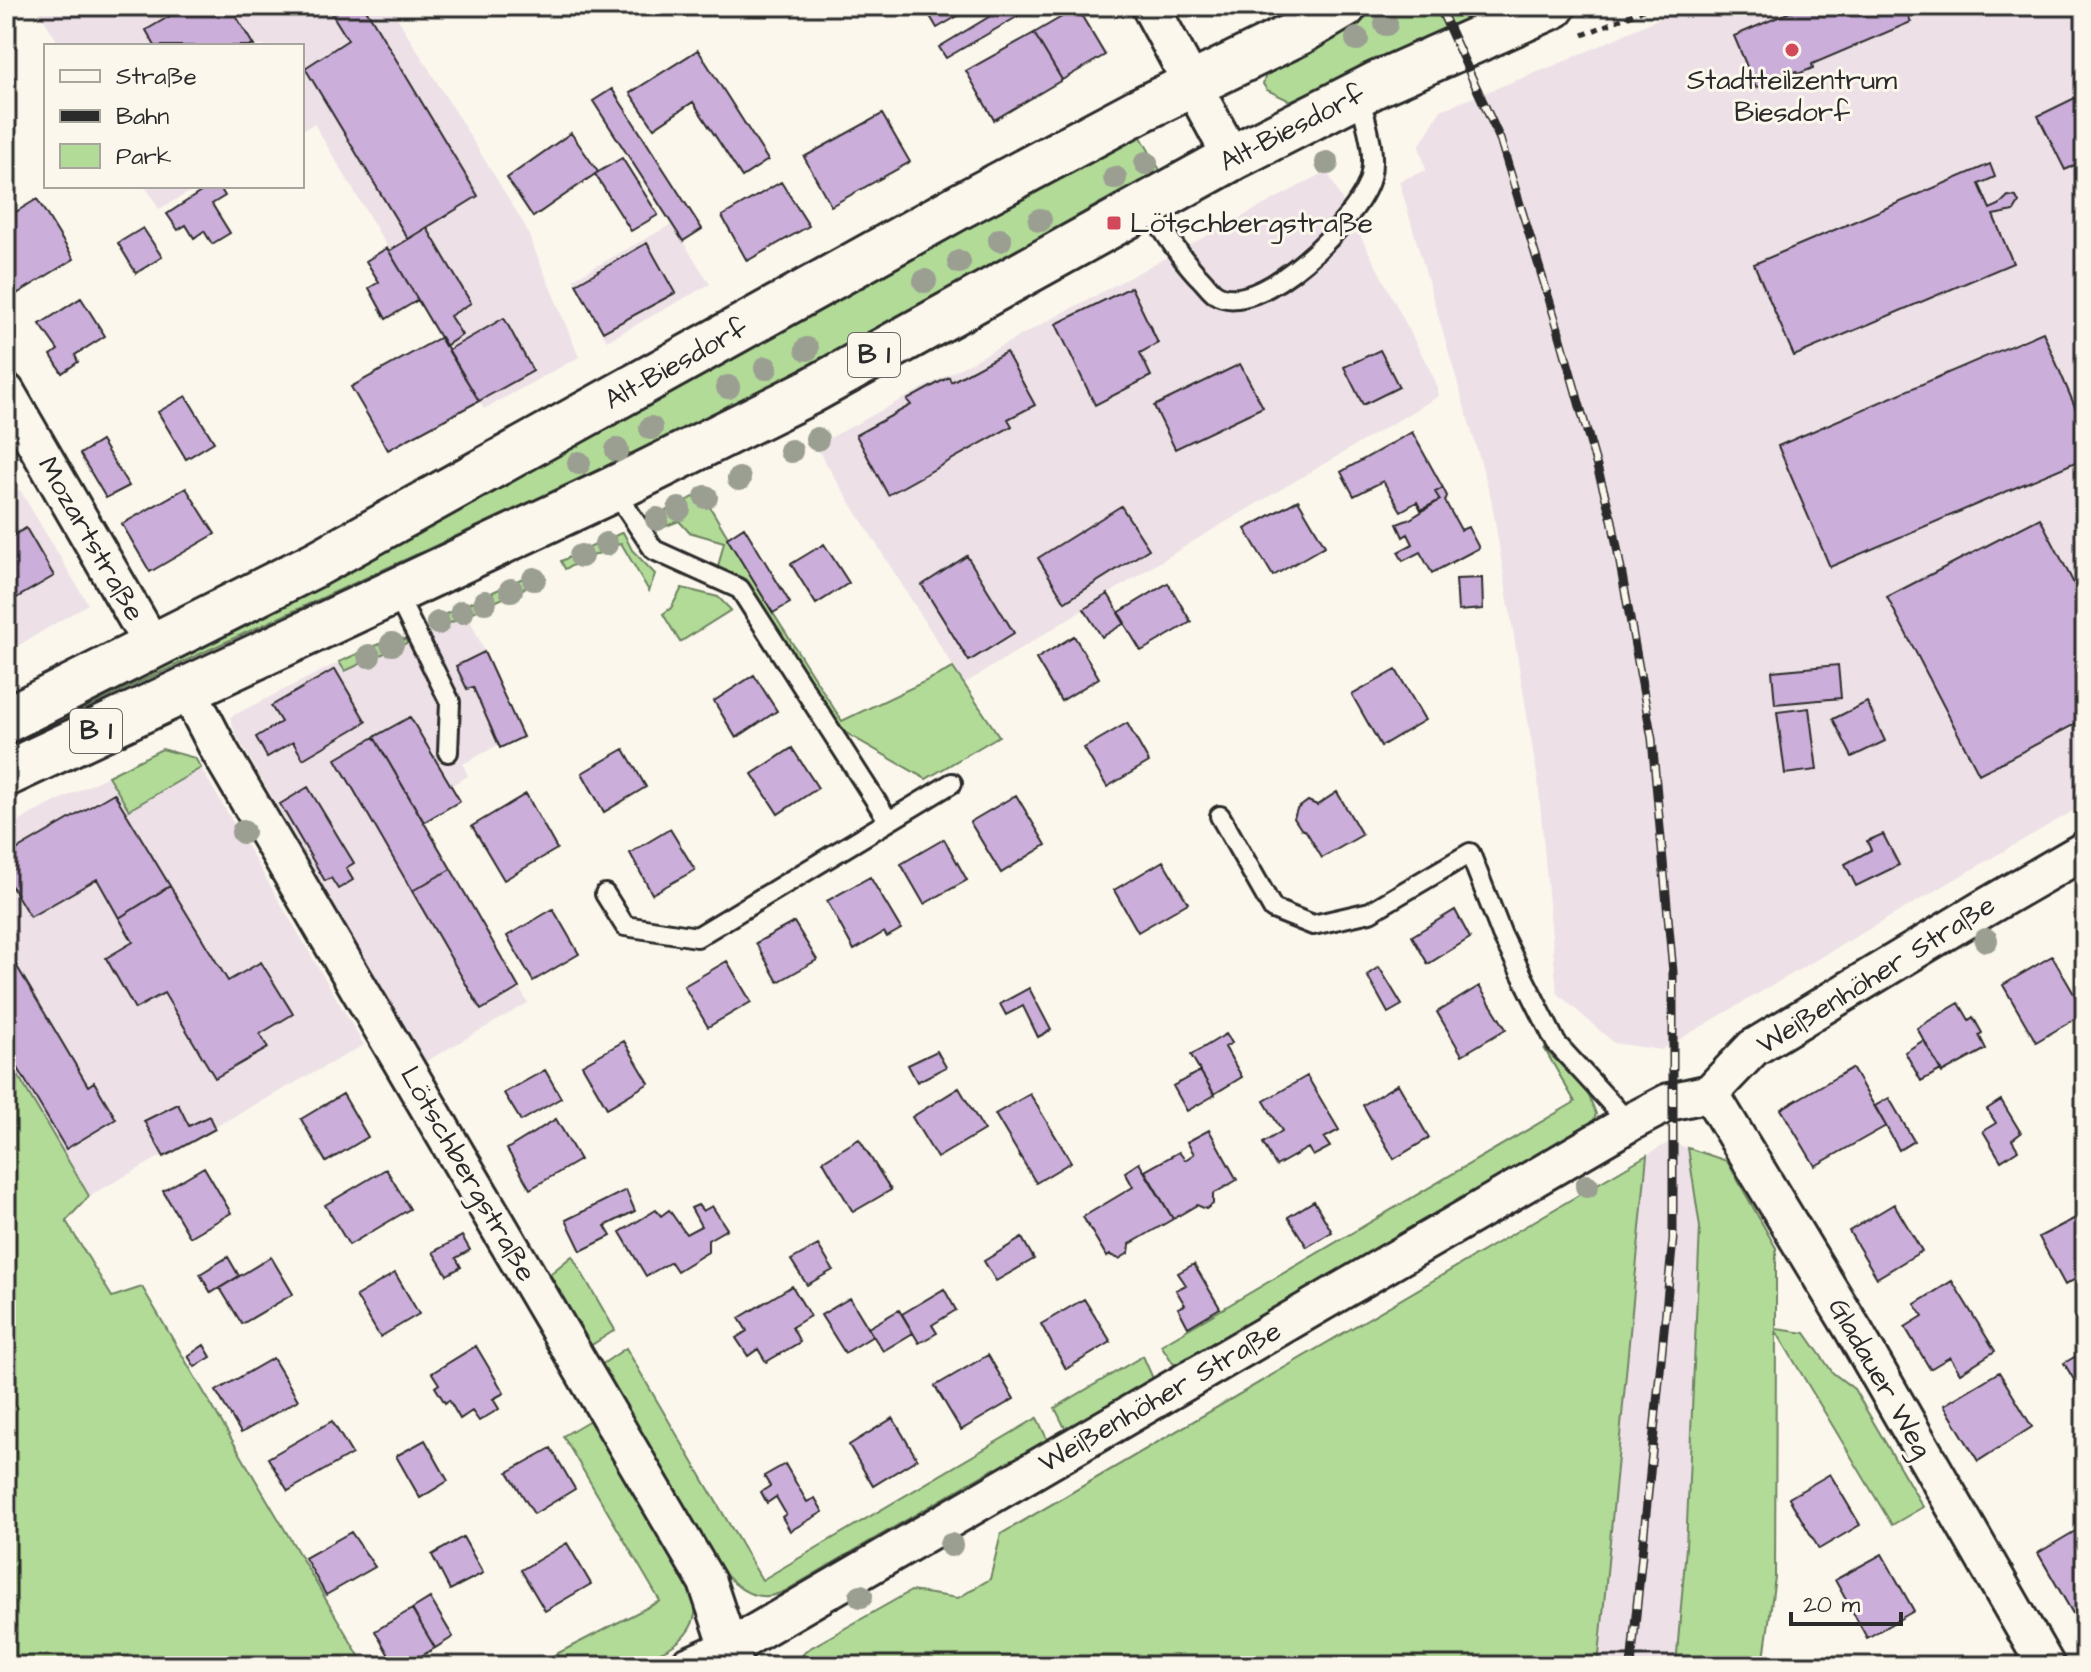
<svg xmlns="http://www.w3.org/2000/svg" width="2091" height="1672" viewBox="0 0 2091 1672" font-family="'Architects Daughter',sans-serif">
<style>
.built{fill:#ede1e7}
.green{fill:#b2db98;stroke:#6e8362;stroke-width:2}
.building{fill:#ccaeda;stroke:#2b2b2b;stroke-width:2}
.lines{fill:none;stroke-linecap:round;stroke-linejoin:round}
.lane-casing{stroke:#2b2b2b;stroke-width:24}
.street-casing{stroke:#2b2b2b;stroke-width:42}
.primary-casing{stroke:#2b2b2b;stroke-width:50}
.path{stroke:#2b2b2b;stroke-width:5;stroke-dasharray:6 6;stroke-linecap:butt}
.lane{stroke:#fbf7ec;stroke-width:18}
.street{stroke:#fbf7ec;stroke-width:36}
.primary{stroke:#fbf7ec;stroke-width:44}
.rail-casing{stroke:#2b2b2b;stroke-width:9}
.rail{stroke:#fbf7ec;stroke-width:6;stroke-dasharray:18;stroke-linecap:butt}
.tree{fill:#9b9f91}
.poi-dot{fill:#d1495b;stroke:#fbf7ec;stroke-width:3}
.labels{text-anchor:middle;dominant-baseline:central;stroke-width:6;stroke-linejoin:round;paint-order:stroke}
.shield{fill:#fbf7ec;stroke:#696865;stroke-width:2}
.shield-label{font-size:26px;font-weight:bold;fill:#2b2b2b}
.poi-label{font-size:28px;fill:#2b2b2b;stroke:#fbf7ec}
.street-label{font-size:28px;fill:#2b2b2b;stroke:#fbf7ec}
</style>
<rect width="100%" height="100%" fill="#fbf7ec"/>
<filter id="ink" filterUnits="userSpaceOnUse"><feTurbulence type="fractalNoise" baseFrequency=".0125" numOctaves="2"/><feDisplacementMap in="SourceGraphic" scale="16" xChannelSelector="R" yChannelSelector="G"/><feConvolveMatrix kernelMatrix="1 2 1 2 8 2 1 2 1" color-interpolation-filters="sRGB"/></filter>
<g filter="url(#ink)">
<path class="built" d="M 36,6 L 390,6 L 524,224 L 579,357 L 484,409 L 314,124 L 302,130 L 302,46 L 60,46 Z
M 1686,6 L 2085,6 L 2085,804 L 1661,1050 L 1614,1043 L 1557,993 L 1538,781 L 1491,498 L 1399,181 L 1426,170 L 1419,146 L 1441,110 L 1568,60 Z
M 1327,171 L 1435,380 L 1439,396 L 1192,542 L 964,684 L 815,446 Z
M 145,186 L 201,186 L 159,209 Z
M 672,224 L 710,284 L 607,341 L 573,279 Z
M 20,490 L 88,604 L 6,653 L 6,498 Z
M 468,615 L 523,737 L 500,748 L 498,745 L 463,764 L 468,776 L 450,786 L 460,801 L 424,822 L 528,1003 L 425,1062 L 236,735 L 230,717 L 339,662 L 345,671 Z
M 201,768 L 364,1045 L 89,1196 L 6,1055 L 6,831 L 31,814 L 108,776 L 129,810 Z
M 1669,1142 L 1688,1148 L 1700,1227 L 1686,1547 L 1676,1666 L 1598,1666 L 1647,1155 Z"/>
<path class="green" d="M 1375,6 L 1497,6 L 1290,101 L 1267,90 L 1263,84 L 1267,71 Z
M 1137,130 L 1160,170 C 1005,255 852,346 693,424 C 466,536 233,634 6,747 L 6,735 Z
M 710,489 L 714,497 L 707,502 L 773,613 L 842,721 L 953,668 L 999,736 L 926,779 L 841,730 L 749,585 L 718,567 L 724,542 L 689,532 L 679,521 L 654,531 L 649,519 Z
M 623,532 L 632,550 L 655,574 L 649,591 L 621,543 L 565,569 L 561,561 Z
M 540,570 L 546,578 L 433,631 L 437,618 Z
M 682,588 L 718,597 L 731,610 L 680,642 L 663,614 L 671,608 Z
M 397,636 L 409,642 L 345,671 L 339,662 Z
M 162,749 L 195,758 L 201,768 L 129,810 L 108,776 Z
M 1544,1048 L 1587,1091 L 1596,1114 L 1591,1127 L 1177,1369 L 1161,1345 L 1575,1102 Z
M 6,1055 L 89,1196 L 66,1221 L 112,1297 L 142,1287 L 365,1666 L 6,1666 Z
M 1688,1148 L 1727,1161 L 1776,1248 L 1776,1329 L 1805,1333 L 1833,1373 L 1854,1389 L 1923,1507 L 1892,1525 L 1776,1331 L 1775,1577 L 1763,1666 L 1676,1666 L 1686,1547 L 1700,1227 Z
M 1647,1155 L 1598,1666 L 796,1666 L 805,1651 L 911,1591 L 958,1598 L 990,1579 L 1001,1534 Z
M 572,1256 L 615,1330 L 590,1346 L 550,1274 Z
M 626,1348 L 762,1580 L 1037,1418 L 1050,1445 L 1005,1472 L 995,1468 L 785,1591 C 757,1605 737,1589 720,1568 L 601,1365 Z
M 1143,1356 L 1155,1383 L 1068,1434 L 1055,1408 Z
M 590,1420 L 696,1602 C 698,1672 582,1666 533,1666 L 660,1601 L 563,1436 Z"/>
<path class="building" d="M 187,6 L 230,6 L 254,46 L 155,46 L 146,30 Z
M 327,6 L 364,6 L 478,196 L 408,239 L 305,68 L 348,40 Z
M 924,6 L 975,6 L 937,28 Z
M 1007,6 L 1017,6 L 1022,14 L 946,58 L 939,47 Z
M 1804,6 L 1904,6 L 1911,22 L 1812,64 L 1813,68 L 1798,74 L 1796,71 L 1756,88 L 1734,36 Z
M 1077,8 L 1105,55 L 1062,80 L 1034,33 Z
M 1034,33 L 1062,80 L 994,120 L 966,71 Z
M 698,50 L 768,160 L 742,177 L 693,102 L 654,128 L 630,93 Z
M 612,89 L 702,229 L 683,241 L 593,101 Z
M 2085,93 L 2085,160 L 2065,170 L 2038,116 Z
M 882,114 L 910,162 L 831,206 L 804,157 Z
M 571,133 L 598,172 L 533,217 L 507,178 Z
M 622,158 L 658,215 L 631,231 L 595,174 Z
M 1990,164 L 1995,177 L 1979,184 L 1990,209 L 1999,205 L 2008,196 L 2016,197 L 2019,203 L 2014,211 L 1993,215 L 2013,263 L 1794,356 L 1754,264 Z
M 781,182 L 809,226 L 747,261 L 722,216 Z
M 210,186 L 219,186 L 225,196 L 212,204 L 230,233 L 212,244 L 204,231 L 194,238 L 186,225 L 178,230 L 167,214 Z
M 37,199 L 74,259 L 15,295 L 6,281 L 6,218 Z
M 143,228 L 162,257 L 136,273 L 118,243 Z
M 427,228 L 471,303 L 450,316 L 462,335 L 445,346 L 389,251 Z
M 647,243 L 675,293 L 603,332 L 576,284 Z
M 387,248 L 418,300 L 386,319 L 369,288 L 379,282 L 366,261 Z
M 1131,287 L 1158,343 L 1140,353 L 1151,376 L 1095,405 L 1056,324 Z
M 81,298 L 105,336 L 75,355 L 78,362 L 62,373 L 51,355 L 58,350 L 40,324 Z
M 504,318 L 533,371 L 479,401 L 448,350 Z
M 2043,332 L 2085,430 L 2085,458 L 1830,567 L 1778,446 Z
M 441,337 L 479,401 L 388,450 L 351,387 Z
M 1380,350 L 1399,387 L 1363,405 L 1344,367 Z
M 1006,352 L 1035,405 L 1008,419 L 1012,426 L 888,495 L 856,435 L 911,405 L 907,400 L 949,377 L 951,382 Z
M 1240,364 L 1263,407 L 1175,449 L 1154,406 Z
M 186,396 L 214,442 L 186,459 L 158,412 Z
M 1412,432 L 1443,488 L 1435,492 L 1440,500 L 1421,510 L 1417,502 L 1401,511 L 1383,481 L 1354,496 L 1341,472 Z
M 101,441 L 129,486 L 106,498 L 80,454 Z
M 186,488 L 215,534 L 150,572 L 122,524 Z
M 1443,488 L 1447,496 L 1445,501 L 1461,530 L 1468,527 L 1479,548 L 1432,573 L 1420,552 L 1403,561 L 1398,552 L 1413,544 L 1408,534 L 1403,537 L 1397,524 L 1410,519 L 1440,500 L 1435,492 Z
M 1298,500 L 1325,546 L 1273,576 L 1245,529 Z
M 1121,506 L 1149,549 L 1065,602 L 1038,558 Z
M 2040,518 L 2085,605 L 2085,719 L 1979,774 L 1887,597 Z
M 744,527 L 790,603 L 773,613 L 727,538 Z
M 26,528 L 54,576 L 6,604 L 6,539 Z
M 824,544 L 849,583 L 816,604 L 791,564 Z
M 967,556 L 1014,633 L 969,661 L 922,585 Z
M 1482,578 L 1483,609 L 1458,611 L 1456,579 Z
M 1168,583 L 1191,622 L 1141,651 L 1118,613 Z
M 1108,594 L 1125,623 L 1102,637 L 1084,609 Z
M 1074,636 L 1099,678 L 1061,701 L 1036,659 Z
M 484,652 L 523,737 L 500,748 L 473,687 L 467,689 L 456,666 Z
M 1838,665 L 1841,698 L 1775,704 L 1772,671 Z
M 335,669 L 366,722 L 303,759 L 293,742 L 267,757 L 256,737 L 281,722 L 271,706 Z
M 1396,670 L 1425,720 L 1381,746 L 1352,695 Z
M 754,675 L 777,711 L 736,738 L 714,701 Z
M 1867,702 L 1885,741 L 1852,757 L 1833,719 Z
M 1809,708 L 1817,770 L 1785,774 L 1777,712 Z
M 410,717 L 460,801 L 424,822 L 374,737 Z
M 1127,723 L 1149,762 L 1107,787 L 1084,748 Z
M 374,737 L 451,869 L 412,891 L 336,759 Z
M 792,748 L 818,788 L 778,814 L 752,774 Z
M 624,749 L 646,787 L 604,812 L 582,773 Z
M 308,787 L 354,863 L 346,868 L 353,880 L 338,889 L 331,878 L 325,881 L 280,804 Z
M 1337,792 L 1362,835 L 1322,858 L 1306,831 L 1301,829 L 1294,818 L 1297,809 L 1308,801 L 1317,805 Z
M 114,793 L 170,886 L 119,918 L 97,879 L 30,917 L 6,877 L 6,856 Z
M 526,794 L 557,849 L 504,880 L 472,826 Z
M 1016,795 L 1046,845 L 1001,873 L 970,822 Z
M 670,829 L 695,870 L 652,894 L 630,853 Z
M 1883,834 L 1899,865 L 1856,886 L 1845,864 L 1871,850 L 1867,841 Z
M 944,839 L 967,880 L 924,904 L 901,864 Z
M 1163,861 L 1188,903 L 1138,932 L 1114,890 Z
M 451,869 L 519,988 L 481,1010 L 412,891 Z
M 870,877 L 901,929 L 887,937 L 884,932 L 854,950 L 827,901 Z
M 170,886 L 228,981 L 261,962 L 293,1014 L 260,1034 L 268,1048 L 215,1078 L 164,993 L 135,1009 L 106,958 L 133,942 L 119,918 Z
M 553,909 L 579,954 L 533,981 L 507,936 Z
M 1455,910 L 1470,938 L 1428,964 L 1412,936 Z
M 794,922 L 817,960 L 778,982 L 756,943 Z
M 6,948 L 88,1086 L 94,1082 L 116,1119 L 66,1149 L 6,1048 Z
M 2052,956 L 2085,1013 L 2036,1042 L 2003,985 Z
M 727,961 L 751,1002 L 708,1027 L 684,986 Z
M 1379,967 L 1402,1005 L 1388,1013 L 1367,975 Z
M 1479,986 L 1506,1029 L 1462,1055 L 1437,1012 Z
M 1029,988 L 1051,1030 L 1038,1037 L 1023,1006 L 1006,1015 L 1000,1004 Z
M 1959,1003 L 1969,1020 L 1973,1017 L 1982,1033 L 1979,1035 L 1986,1049 L 1942,1073 L 1917,1028 Z
M 1226,1034 L 1232,1043 L 1225,1047 L 1242,1077 L 1214,1094 L 1191,1055 Z
M 1924,1040 L 1941,1070 L 1921,1081 L 1905,1052 Z
M 624,1041 L 649,1083 L 607,1108 L 582,1065 Z
M 937,1051 L 946,1067 L 917,1082 L 908,1065 Z
M 1852,1068 L 1886,1126 L 1815,1166 L 1781,1109 Z
M 545,1070 L 561,1098 L 521,1121 L 504,1093 Z
M 1200,1071 L 1215,1095 L 1187,1111 L 1173,1086 Z
M 1307,1076 L 1339,1130 L 1324,1138 L 1330,1147 L 1313,1156 L 1308,1148 L 1276,1166 L 1263,1143 L 1282,1131 L 1264,1101 Z
M 1398,1084 L 1429,1138 L 1394,1159 L 1363,1105 Z
M 959,1088 L 984,1130 L 937,1158 L 912,1117 Z
M 343,1094 L 368,1137 L 326,1162 L 301,1119 Z
M 1030,1094 L 1071,1162 L 1036,1183 L 995,1114 Z
M 1889,1098 L 1914,1141 L 1899,1150 L 1875,1106 Z
M 2001,1100 L 2021,1133 L 2012,1140 L 2018,1150 L 2001,1161 L 1983,1131 L 1996,1123 L 1987,1109 Z
M 178,1104 L 189,1126 L 209,1116 L 215,1129 L 164,1157 L 144,1121 Z
M 556,1119 L 580,1160 L 530,1189 L 507,1149 Z
M 1209,1130 L 1237,1180 L 1213,1194 L 1213,1204 L 1206,1209 L 1197,1205 L 1173,1219 L 1145,1171 L 1179,1152 L 1185,1160 L 1194,1154 L 1187,1142 Z
M 859,1139 L 891,1190 L 853,1212 L 823,1161 Z
M 1139,1163 L 1173,1219 L 1130,1244 L 1129,1253 L 1119,1259 L 1110,1255 L 1107,1257 L 1083,1217 L 1133,1187 L 1125,1172 Z
M 204,1167 L 231,1213 L 190,1237 L 163,1191 Z
M 386,1169 L 410,1209 L 349,1245 L 325,1205 Z
M 626,1190 L 635,1211 L 605,1226 L 611,1236 L 581,1251 L 566,1220 Z
M 1314,1201 L 1332,1232 L 1307,1247 L 1288,1217 Z
M 1894,1204 L 1922,1251 L 1877,1278 L 1849,1231 Z
M 698,1205 L 703,1211 L 712,1206 L 727,1229 L 708,1240 L 708,1252 L 677,1271 L 671,1262 L 646,1276 L 620,1232 L 656,1210 L 661,1216 L 669,1210 L 686,1234 L 701,1226 L 691,1208 Z
M 2085,1213 L 2085,1274 L 2065,1285 L 2039,1237 Z
M 462,1236 L 470,1250 L 456,1258 L 461,1267 L 447,1275 L 433,1252 Z
M 1022,1238 L 1034,1259 L 996,1281 L 984,1261 Z
M 818,1245 L 833,1270 L 807,1285 L 791,1260 Z
M 228,1257 L 239,1276 L 211,1293 L 200,1274 Z
M 271,1257 L 293,1294 L 242,1324 L 220,1288 Z
M 1194,1264 L 1220,1308 L 1188,1327 L 1178,1308 L 1185,1305 L 1176,1290 L 1186,1285 L 1178,1273 Z
M 395,1273 L 419,1314 L 380,1337 L 356,1296 Z
M 1952,1281 L 1995,1351 L 1960,1373 L 1950,1357 L 1930,1369 L 1905,1327 L 1923,1316 L 1915,1304 Z
M 792,1286 L 810,1316 L 792,1327 L 800,1342 L 766,1362 L 758,1349 L 748,1356 L 736,1338 L 747,1331 L 739,1318 Z
M 944,1289 L 956,1310 L 932,1325 L 937,1333 L 919,1343 L 902,1314 Z
M 850,1298 L 873,1336 L 845,1353 L 821,1315 Z
M 1084,1299 L 1111,1342 L 1066,1369 L 1041,1324 Z
M 899,1310 L 913,1333 L 883,1351 L 868,1328 Z
M 204,1345 L 211,1357 L 195,1367 L 188,1356 Z
M 476,1346 L 504,1393 L 493,1399 L 499,1409 L 479,1421 L 472,1411 L 460,1419 L 449,1400 L 445,1403 L 435,1387 L 439,1384 L 432,1373 Z
M 2085,1351 L 2085,1387 L 2080,1390 L 2064,1363 Z
M 988,1355 L 1014,1399 L 961,1430 L 935,1386 Z
M 273,1358 L 298,1400 L 241,1433 L 216,1391 Z
M 1999,1372 L 2032,1427 L 1978,1461 L 1944,1405 Z
M 893,1418 L 917,1459 L 873,1486 L 849,1445 Z
M 332,1421 L 352,1454 L 288,1491 L 268,1458 Z
M 425,1440 L 448,1481 L 420,1498 L 396,1456 Z
M 551,1448 L 575,1489 L 534,1514 L 508,1472 Z
M 785,1464 L 807,1502 L 815,1498 L 823,1512 L 790,1531 L 782,1517 L 786,1514 L 776,1497 L 767,1503 L 761,1492 L 770,1486 L 764,1476 Z
M 1830,1474 L 1860,1525 L 1819,1549 L 1789,1498 Z
M 2082,1527 L 2085,1532 L 2085,1611 L 2075,1617 L 2038,1553 Z
M 351,1532 L 375,1567 L 326,1595 L 305,1558 Z
M 463,1537 L 483,1573 L 450,1590 L 432,1555 Z
M 567,1543 L 591,1584 L 545,1611 L 521,1570 Z
M 1882,1554 L 1914,1611 L 1867,1638 L 1835,1580 Z
M 430,1598 L 453,1637 L 435,1648 L 412,1609 Z
M 412,1609 L 435,1648 L 404,1666 L 395,1666 L 375,1631 Z"/>
<g class="lines">
<g class="lane-casing">
<path id="lane" d="M 1147,205 C 1163,230 1177,253 1197,275 C 1203,280 1208,288 1214,293 C 1257,323 1360,218 1370,178 C 1377,151 1365,121 1359,94
M 614,490 L 654,550 L 740,589 L 888,820
M 395,591 L 450,702 L 448,752
M 1220,816 L 1273,909 L 1313,925 L 1370,912 L 1470,853 L 1502,935 L 1556,1043 L 1629,1123
M 605,894 L 625,926 L 697,937 L 952,783"/>
</g>
<g class="street-casing">
<path id="street" d="M 1150,6 L 1232,158
M 6,392 L 152,645
M 187,688 L 219,750 L 707,1582 L 735,1666
M 1710,1093 L 1854,1331 L 2046,1666
M 688,1666 L 729,1648 L 1629,1123 L 1669,1102 L 1710,1093 L 1753,1048 L 1983,909 L 2085,850"/>
</g>
<g class="primary-casing">
<path id="primary" d="M 6,720 L 316,564 L 960,206 L 1140,110 L 1298,33 L 1344,6
M 6,774 L 614,489 L 809,392 L 1232,158 L 1377,84 L 1553,6"/>
</g>
<path class="path" d="M 1583,35 L 1652,6"/>
<use href="#lane" class="lane"/>
<use href="#street" class="street"/>
<use href="#primary" class="primary"/>
<g class="rail-casing">
<path id="rail" d="M 1439,6 L 1500,139 L 1557,325 L 1612,520 L 1652,739 L 1673,972 L 1673,1239 L 1631,1666"/>
</g>
<use href="#rail" class="rail"/>
</g>
<g class="tree">
<circle cx="1386" cy="24" r="12"/>
<circle cx="1357" cy="39" r="12"/>
<circle cx="1146" cy="163" r="12"/>
<circle cx="1327" cy="163" r="12"/>
<circle cx="1115" cy="178" r="12"/>
<circle cx="1040" cy="220" r="12"/>
<circle cx="1000" cy="240" r="12"/>
<circle cx="959" cy="262" r="12"/>
<circle cx="925" cy="281" r="12"/>
<circle cx="807" cy="349" r="12"/>
<circle cx="766" cy="368" r="12"/>
<circle cx="728" cy="387" r="12"/>
<circle cx="651" cy="428" r="12"/>
<circle cx="817" cy="439" r="12"/>
<circle cx="617" cy="450" r="12"/>
<circle cx="791" cy="451" r="12"/>
<circle cx="579" cy="463" r="12"/>
<circle cx="739" cy="479" r="12"/>
<circle cx="706" cy="497" r="12"/>
<circle cx="679" cy="509" r="12"/>
<circle cx="657" cy="519" r="12"/>
<circle cx="606" cy="544" r="12"/>
<circle cx="581" cy="556" r="12"/>
<circle cx="534" cy="579" r="12"/>
<circle cx="511" cy="590" r="12"/>
<circle cx="485" cy="602" r="12"/>
<circle cx="462" cy="612" r="12"/>
<circle cx="438" cy="623" r="12"/>
<circle cx="392" cy="644" r="12"/>
<circle cx="369" cy="656" r="12"/>
<circle cx="243" cy="832" r="12"/>
<circle cx="1986" cy="940" r="12"/>
<circle cx="1587" cy="1186" r="12"/>
<circle cx="951" cy="1545" r="12"/>
<circle cx="861" cy="1596" r="12"/>
</g>
</g>
<g class="poi-dot">
<circle cx="1792" cy="50" r="8"/>
<rect x="1106" y="215" width="16" height="16" rx="4"/>
</g>
<g class="labels">
<g class="shield">
<rect x="848" y="333" width="52" height="44" rx="6"/>
<rect x="70" y="709" width="52" height="44" rx="6"/>
</g>
<g class="shield-label">
<text x="874" y="355">B 1</text>
<text x="96" y="731">B 1</text>
</g>
<g class="poi-label">
<text x="1792" y="80">Stadtteilzentrum<tspan x="1792" dy="32">Biesdorf</tspan></text>
<text x="1130" y="223" text-anchor="start">Lötschbergstraße</text>
</g>
<g class="street-label">
<text transform="translate(1292 128) rotate(-27)">Alt-Biesdorf</text>
<text transform="translate(676 364) rotate(-29)">Alt-Biesdorf</text>
<text transform="translate(91 539) rotate(60)">Mozartstraße</text>
<text transform="translate(1876 975) rotate(-32)">Weißenhöher Straße</text>
<text transform="translate(468 1174) rotate(60)">Lötschbergstraße</text>
<text transform="translate(1880 1378) rotate(60)">Gladauer Weg</text>
<text transform="translate(1160 1397) rotate(-30)">Weißenhöher Straße</text>
</g>
</g>
<rect width="2091" height="1672" fill="none" stroke="#fbf7ec" stroke-width="32"/>
<rect x="16" y="16" width="2059" height="1640" fill="none" stroke="#2b2b2b" stroke-width="3" filter="url(#ink)"/>
<rect x="44" y="44" width="260" height="144" fill="#fbf7ec" stroke="#a8a59f" stroke-width="2"/>
<rect x="60" y="70" width="40" height="12" fill="#fbf7ec" stroke="#a8a59f" stroke-width="2"/>
<text x="116" y="84" font-size="24" fill="#2b2b2b">Straße</text>
<rect x="60" y="110" width="40" height="12" fill="#2b2b2b" stroke="#a8a59f" stroke-width="2"/>
<text x="116" y="124" font-size="24" fill="#2b2b2b">Bahn</text>
<rect x="60" y="144" width="40" height="24" fill="#b2db98" stroke="#a8a59f" stroke-width="2"/>
<text x="116" y="164" font-size="24" fill="#2b2b2b">Park</text>
<path d="M1791 1612v12h110v-12" fill="none" stroke="#2b2b2b" stroke-width="4"/>
<text x="1803" y="1612" font-size="24" fill="#2b2b2b" stroke="#fbf7ec" stroke-width="6" paint-order="stroke">20 m</text>
</svg>
